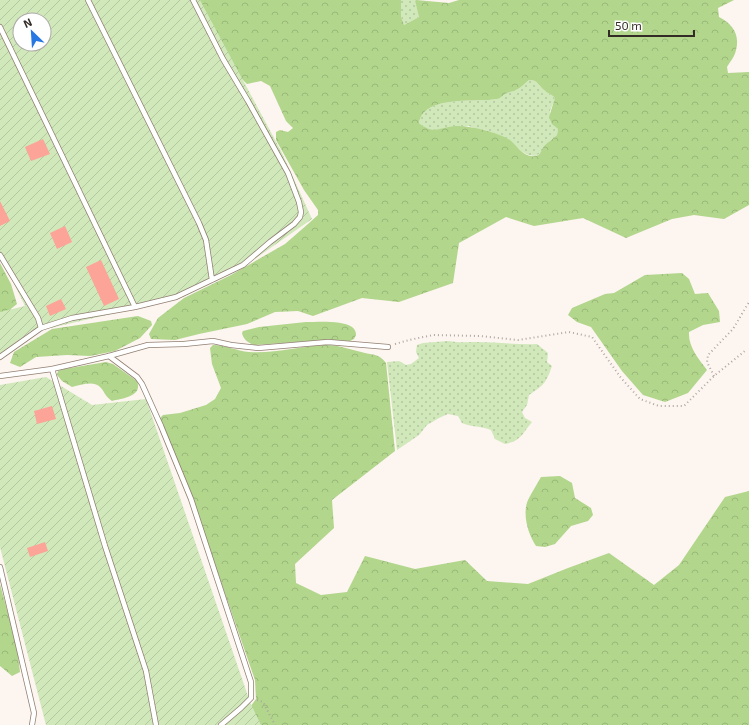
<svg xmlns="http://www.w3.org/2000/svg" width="749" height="725" viewBox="0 0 749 725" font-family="'Exo 2',sans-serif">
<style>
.grass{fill:url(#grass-dots)}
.forest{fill:url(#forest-crowns);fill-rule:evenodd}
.garden{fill:url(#garden-furrows);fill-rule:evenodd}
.building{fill:#fca498}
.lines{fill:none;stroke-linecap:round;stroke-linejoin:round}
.lane-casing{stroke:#907f72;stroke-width:6}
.path{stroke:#aea6a0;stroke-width:2;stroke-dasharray:1 3;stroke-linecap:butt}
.lane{stroke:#fff;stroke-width:4.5}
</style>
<defs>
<pattern id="grass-dots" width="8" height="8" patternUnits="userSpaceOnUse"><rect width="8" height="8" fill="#d0e8ba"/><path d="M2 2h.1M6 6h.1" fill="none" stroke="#b3c7a0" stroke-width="1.8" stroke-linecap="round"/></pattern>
<pattern id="forest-crowns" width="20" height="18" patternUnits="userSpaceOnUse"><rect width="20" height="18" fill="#b1d68c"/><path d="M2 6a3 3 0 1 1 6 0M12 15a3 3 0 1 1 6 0" fill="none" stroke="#99b879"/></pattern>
<pattern id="garden-furrows" width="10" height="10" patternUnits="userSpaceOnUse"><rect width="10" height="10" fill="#d0e8ba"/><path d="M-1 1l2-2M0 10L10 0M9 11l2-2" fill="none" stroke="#b3c7a0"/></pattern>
</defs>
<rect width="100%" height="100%" fill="#fdf5ef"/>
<path class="grass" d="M 401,0 L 416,0 L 415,1 L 419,17 L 404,25 L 401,16 Z
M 529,80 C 538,80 538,85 544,90 C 548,94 552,94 555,98 C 554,103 551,107 550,111 C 549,118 553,125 558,129 L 557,135 L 544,146 L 541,153 L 535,156 L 528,155 L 521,151 L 509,140 L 486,130 L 476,129 L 469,126 L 436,130 L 425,128 L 419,123 C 424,94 477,103 497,99 C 500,99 502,96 505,94 C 508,92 513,92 516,90 C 521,88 525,83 529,80 Z
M 448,341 C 460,343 465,342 476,342 C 497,342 517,345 537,344 L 548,353 L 547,362 L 552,366 C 546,383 544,385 529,395 L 527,405 L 522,412 L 525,418 L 532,422 C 522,434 521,441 505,444 L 495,439 L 491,430 C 481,426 471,427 462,423 L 458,416 L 448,414 L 439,418 L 427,425 L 419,435 L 397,450 L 387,362 L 399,361 L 406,365 L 411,364 L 419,358 L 416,352 L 417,345 L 423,343 Z"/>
<path class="forest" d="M 197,0 L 401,0 L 401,16 L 404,25 L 419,17 L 415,1 L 416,0 L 449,3 L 459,0 L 734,0 L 718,8 L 719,17 C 733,24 740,35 736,50 C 735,56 730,62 727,67 L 728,73 L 749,72 L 749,205 L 724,219 L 694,215 L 672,219 L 626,238 L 583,218 L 534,226 L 506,217 L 459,243 L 453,283 L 399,302 L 362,298 L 313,316 L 298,311 L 275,312 L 247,324 L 199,334 L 175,340 L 151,339 L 149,334 L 158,318 L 184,298 L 231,275 L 285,244 L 308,224 L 318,215 L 318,210 L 304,190 L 276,140 L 276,132 L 280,130 L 288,132 L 293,128 L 286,121 L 270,86 L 261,81 L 247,84 L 236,73 ZM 529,80 C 538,80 538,85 544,90 C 548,94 552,94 555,98 L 549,117 L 552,124 L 558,129 L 557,135 C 553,139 548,142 545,145 C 541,149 542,155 535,156 C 524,158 517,146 510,140 C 506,137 489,131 484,130 C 475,128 466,126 457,126 C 441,127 433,135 419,123 C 424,94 477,103 497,99 C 500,99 502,96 505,94 C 508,92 513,92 516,90 C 521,88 525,83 529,80 Z
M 0,263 L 11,284 L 17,304 L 7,312 L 0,314 Z
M 682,273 L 689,279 L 695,294 L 708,293 L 719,311 L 720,322 L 703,325 L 689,332 C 688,347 699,359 707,370 L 688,393 L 665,402 L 643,395 L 622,371 L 591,327 L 577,322 L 568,315 L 572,308 L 605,294 L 614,293 L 645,275 Z
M 138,316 L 151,321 L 152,325 L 140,338 L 115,351 L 90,356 L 67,355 L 36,357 L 20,367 L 10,363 L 14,352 L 52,329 Z
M 306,322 C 318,322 342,320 352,327 C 355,329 356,332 356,335 L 354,339 L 350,341 L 325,340 L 255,345 C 249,344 243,339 242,333 L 243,331 L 259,327 Z
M 213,345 C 225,345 237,351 249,352 C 274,354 300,346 326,345 C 339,345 352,350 365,353 C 375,355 379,354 386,363 L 395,451 L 332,500 L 334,528 L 295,564 L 296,583 L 321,595 L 347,592 L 365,556 L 415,569 L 465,560 L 487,581 L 528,584 L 568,568 L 609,553 L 654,585 L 679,565 L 725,497 L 749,491 L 749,725 L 232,725 L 248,710 L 256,699 L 255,680 L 185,478 L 160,420 L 161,417 L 163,415 L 180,413 L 206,405 L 215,399 L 221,388 L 212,364 L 210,348 Z
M 106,362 L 113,364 L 137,381 C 143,397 122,398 112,401 C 104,395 106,394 101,388 C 94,380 82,385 72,387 L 62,381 L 57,375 L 58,371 L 64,369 Z
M 560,476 L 572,483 L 575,498 L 591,508 L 593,515 L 588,521 L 571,526 L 555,544 L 545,547 L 536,546 C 528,534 522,514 528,500 C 532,492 537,484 541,477 Z
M 0,584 L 17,647 L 20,672 L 12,676 L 0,666 Z"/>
<path class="garden" d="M 0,0 L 200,0 L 281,151 L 312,219 L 246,265 L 180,298 L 46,329 L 31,331 L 0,355 L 0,312 L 25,306 L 0,255 ZM 20,20 L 44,20 L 44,44 L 20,44 Z
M 46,377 L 92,405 L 146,399 L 250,702 L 261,725 L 46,725 L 0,547 L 0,385 Z"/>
<path class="building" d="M 43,139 L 50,154 L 31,161 L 25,147 Z
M 0,201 L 10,221 L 0,226 Z
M 65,226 L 72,242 L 57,249 L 50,233 Z
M 101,260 L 119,299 L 104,306 L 86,267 Z
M 61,299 L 66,309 L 50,316 L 46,306 Z
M 52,406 L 56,419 L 37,424 L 34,411 Z
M 45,542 L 48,551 L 30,557 L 27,548 Z"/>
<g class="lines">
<g class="lane-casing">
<path id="lane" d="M 88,0 L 199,223 L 206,240 L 212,280
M 0,27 L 135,307
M 0,255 L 38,318 L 41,328
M 109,356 L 137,377 L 142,384 L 161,426 L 191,499 L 251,682 L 251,698 L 241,708 L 221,725
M 0,357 L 41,328 L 72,318 L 135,307 L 176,297 L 243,265 L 270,242 L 294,224 L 300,217 L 301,212 L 299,202 L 288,173 L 248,101 L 223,59 L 193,0
M 52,369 L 105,546 L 146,671 L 156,725
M 0,376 L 52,369 L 109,356 L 148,345 L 184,344 L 213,341 L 231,345 L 258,348 L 328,342 L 388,347
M 0,567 L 34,713 L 32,725"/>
</g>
<path class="path" d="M 395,344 L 409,340 L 433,335 L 480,336 L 518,340 L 569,332 L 592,337 L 621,378 L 640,399 L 659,406 L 684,406 L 714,376 L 746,350
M 714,376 L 707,362 L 708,355 L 733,329 L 749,302
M 257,700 L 263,702 L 275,725"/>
<use href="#lane" class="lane"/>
</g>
<g transform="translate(32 32) rotate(335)"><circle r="19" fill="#ffffff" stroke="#adaaa8"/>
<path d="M0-3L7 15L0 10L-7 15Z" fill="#2878e3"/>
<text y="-6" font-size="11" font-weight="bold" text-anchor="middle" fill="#322b26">N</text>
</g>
<path d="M609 30v6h85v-6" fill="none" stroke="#322b26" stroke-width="2"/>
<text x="615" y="30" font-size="12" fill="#322b26" stroke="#ffffff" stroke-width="3" paint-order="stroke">50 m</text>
</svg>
